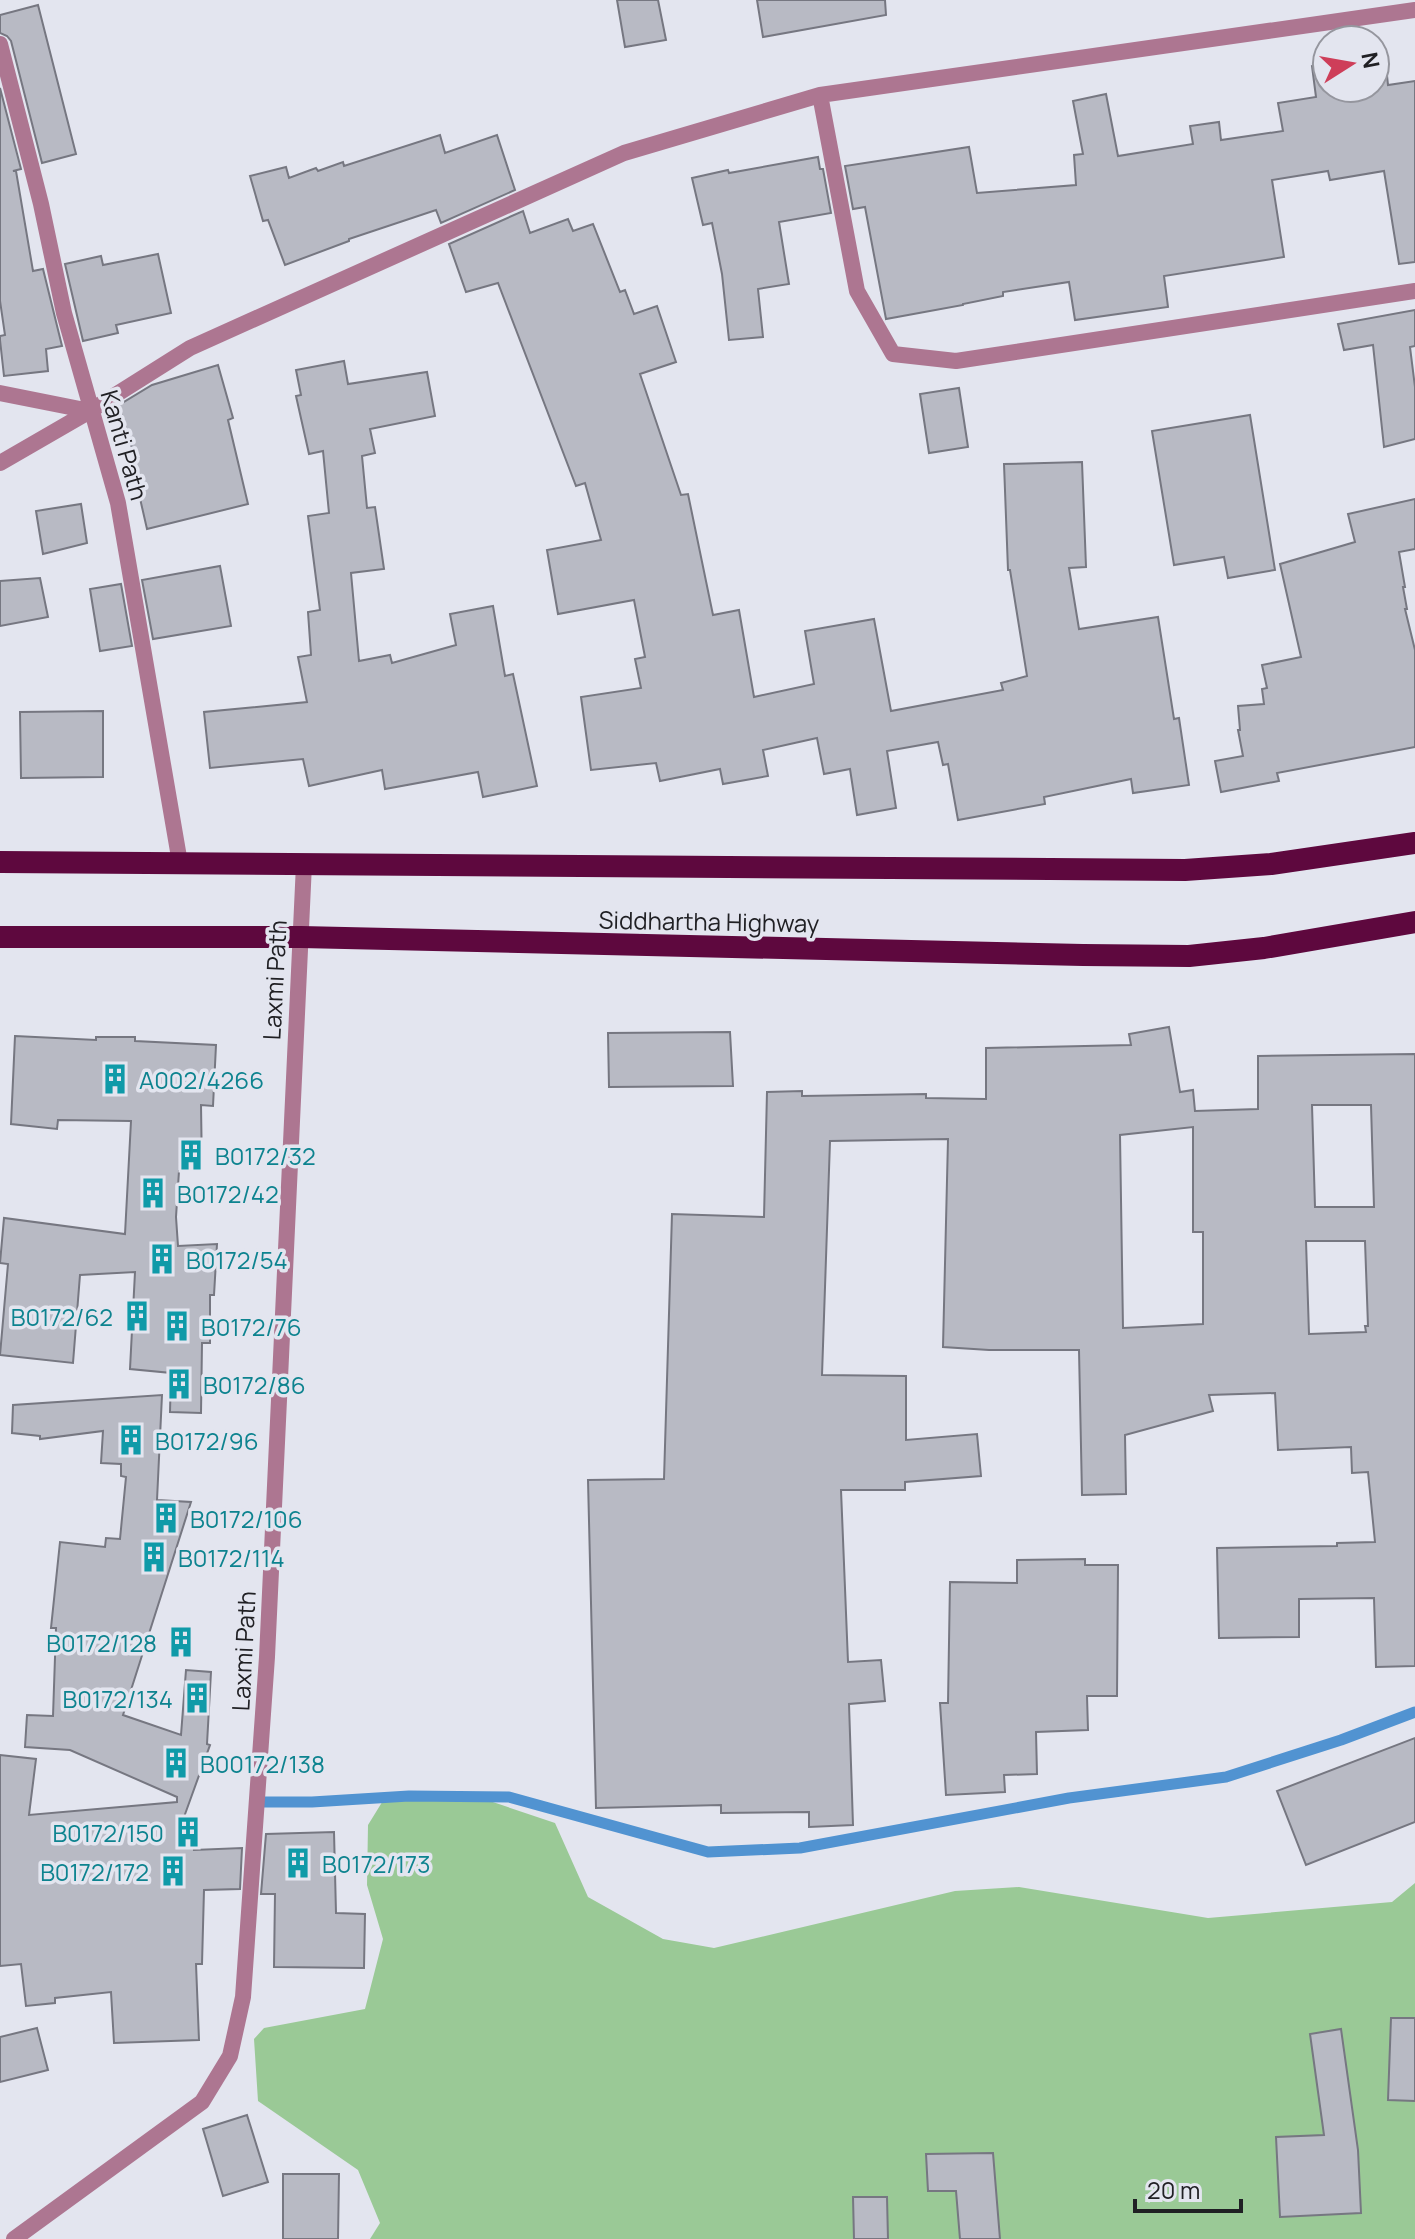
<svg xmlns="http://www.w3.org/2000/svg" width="1415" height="2239" viewBox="0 0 1415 2239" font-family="Manrope,sans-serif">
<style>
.green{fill:#9ac996}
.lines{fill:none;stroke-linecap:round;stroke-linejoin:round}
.stream{stroke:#5193d1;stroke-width:11}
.building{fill:#b8bac4;stroke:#767781;stroke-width:2;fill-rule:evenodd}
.minor{stroke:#ad7691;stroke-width:16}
.trunk{stroke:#5e083e;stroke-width:22}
.labels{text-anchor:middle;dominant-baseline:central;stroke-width:7;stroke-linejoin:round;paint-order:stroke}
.street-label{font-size:24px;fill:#202024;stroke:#e3e5ef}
.culture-label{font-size:24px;fill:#0d838f;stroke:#e3e5ef;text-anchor:start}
</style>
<rect width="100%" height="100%" fill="#e3e5ef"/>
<path class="green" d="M 460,1791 L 555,1823 L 588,1897 L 663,1939 L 714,1948 L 955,1891 L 1019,1887 L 1208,1918 L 1392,1902 L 1415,1883 L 1415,2239 L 370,2239 L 380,2223 L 358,2170 L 258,2101 L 254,2039 L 264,2028 L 365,2009 L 383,1939 L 367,1885 L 368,1825 L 384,1799 Z"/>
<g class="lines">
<path class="stream" d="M 263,1802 L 312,1802 L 409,1796 L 509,1797 L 708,1852 L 800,1848 L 1069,1798 L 1226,1777 L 1341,1740 L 1415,1712"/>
</g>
<path class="building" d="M 617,0 L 658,0 L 666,40 L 625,47 Z
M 757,0 L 885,0 L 886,15 L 763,37 Z
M 38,5 L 76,154 L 42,163 L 11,41 L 7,36 L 0,33 L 0,15 Z
M 1385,56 L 1388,85 L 1415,81 L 1415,262 L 1399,264 L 1384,171 L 1330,180 L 1328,171 L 1272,180 L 1284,257 L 1164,276 L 1168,307 L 1075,320 L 1069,282 L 1003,292 L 1003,296 L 963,304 L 963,305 L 886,319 L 865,207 L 853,209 L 845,166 L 969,147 L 977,193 L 1076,185 L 1074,155 L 1083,154 L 1073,101 L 1106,94 L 1118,156 L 1193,144 L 1190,126 L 1219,122 L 1221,140 L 1283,131 L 1278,103 L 1316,97 L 1312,66 L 1327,64 L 1327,88 L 1375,88 L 1375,58 Z
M 0,88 L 21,169 L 13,171 L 16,171 L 33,271 L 43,269 L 62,346 L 46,349 L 48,371 L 4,376 L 0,340 L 0,336 L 5,335 L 0,301 Z
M 440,135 L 445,153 L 497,135 L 515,190 L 441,223 L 436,210 L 349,239 L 349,241 L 285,265 L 268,220 L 263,221 L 250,176 L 286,167 L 289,178 L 316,168 L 318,171 L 343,162 L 344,166 Z
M 818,157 L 820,169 L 823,169 L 831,213 L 779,222 L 789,284 L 758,289 L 763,337 L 729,340 L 722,274 L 712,223 L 703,225 L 692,178 L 728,170 L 729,173 Z
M 523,211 L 530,233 L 568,219 L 573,231 L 593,224 L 620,292 L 625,290 L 634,314 L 657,306 L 676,362 L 640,374 L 681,495 L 688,494 L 713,615 L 739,610 L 754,697 L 814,684 L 805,631 L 874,619 L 891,711 L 1003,690 L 1001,683 L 1027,676 L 1010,570 L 1008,570 L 1004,464 L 1082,462 L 1086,567 L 1069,568 L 1079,629 L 1158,617 L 1174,719 L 1179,718 L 1189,785 L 1133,793 L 1131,779 L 1044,797 L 1045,804 L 958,820 L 948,764 L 943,765 L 938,742 L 887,751 L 896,808 L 857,815 L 850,769 L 824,774 L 817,738 L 763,750 L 768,776 L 723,784 L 720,769 L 660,781 L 656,763 L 591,770 L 581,697 L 641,688 L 635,659 L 645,657 L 634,600 L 558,614 L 547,550 L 601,540 L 585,483 L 576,486 L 498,283 L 466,292 L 449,244 Z
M 158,254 L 171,313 L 116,325 L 118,333 L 83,341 L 65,264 L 101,256 L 103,265 Z
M 1415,310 L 1415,346 L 1410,347 L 1415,387 L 1415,439 L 1384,447 L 1373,345 L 1344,350 L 1338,324 Z
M 344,361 L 348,384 L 427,372 L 435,416 L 370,429 L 375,453 L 362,456 L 367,508 L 375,507 L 384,569 L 351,573 L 359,661 L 390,655 L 392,663 L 456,645 L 450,614 L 493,606 L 505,676 L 513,674 L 537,786 L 483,797 L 478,772 L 385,789 L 382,770 L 309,786 L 303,759 L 210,768 L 204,712 L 307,702 L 298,657 L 311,655 L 308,612 L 320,610 L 308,516 L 329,513 L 323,451 L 309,454 L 296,396 L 301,395 L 296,370 Z
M 218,365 L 233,418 L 228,420 L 248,504 L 147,529 L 131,459 L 135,458 L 119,405 L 152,385 Z
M 959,388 L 968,447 L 929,453 L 920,394 Z
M 1250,415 L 1275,570 L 1228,578 L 1224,557 L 1174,565 L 1152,431 Z
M 1415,499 L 1415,549 L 1399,552 L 1405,587 L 1403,587 L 1407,609 L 1405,609 L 1415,650 L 1415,747 L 1277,773 L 1279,781 L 1221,792 L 1215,761 L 1243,756 L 1238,730 L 1240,730 L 1238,706 L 1264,704 L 1262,689 L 1267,688 L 1262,665 L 1301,657 L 1280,564 L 1355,542 L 1348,514 Z
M 81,504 L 87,543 L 43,554 L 36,511 Z
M 220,566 L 231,626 L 153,639 L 142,580 Z
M 40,578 L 48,617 L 0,626 L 0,581 Z
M 121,584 L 132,646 L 100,651 L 90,589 Z
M 103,711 L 103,777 L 21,778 L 20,712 Z
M 1169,1027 L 1180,1092 L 1193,1090 L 1195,1111 L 1258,1109 L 1258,1056 L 1415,1054 L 1415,1666 L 1376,1667 L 1374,1598 L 1299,1599 L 1299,1637 L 1219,1638 L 1217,1548 L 1337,1546 L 1337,1543 L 1375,1542 L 1368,1472 L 1352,1473 L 1351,1447 L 1278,1450 L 1275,1393 L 1209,1395 L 1213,1411 L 1125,1435 L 1126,1494 L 1082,1495 L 1079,1350 L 989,1350 L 943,1347 L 948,1139 L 830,1141 L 822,1375 L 906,1376 L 906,1440 L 977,1434 L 981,1476 L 905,1482 L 905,1490 L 841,1490 L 848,1662 L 881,1660 L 885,1701 L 849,1704 L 853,1825 L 809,1827 L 809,1812 L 721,1813 L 721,1805 L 596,1808 L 588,1480 L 664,1479 L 672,1214 L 764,1217 L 767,1092 L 802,1091 L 802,1096 L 926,1094 L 926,1098 L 986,1099 L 986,1048 L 1131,1045 L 1129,1034 ZM 1312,1105 L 1371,1105 L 1374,1207 L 1315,1207 ZM 1193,1127 L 1193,1232 L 1203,1232 L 1203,1324 L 1123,1328 L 1120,1135 ZM 1306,1241 L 1365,1241 L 1368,1326 L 1365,1326 L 1366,1332 L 1309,1334 Z
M 730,1032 L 733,1086 L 609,1087 L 608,1033 Z
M 15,1036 L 96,1040 L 96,1037 L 135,1037 L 135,1041 L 216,1045 L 213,1106 L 201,1105 L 202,1171 L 179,1171 L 176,1217 L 178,1246 L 217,1244 L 214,1295 L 210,1295 L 210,1343 L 202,1343 L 201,1413 L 170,1412 L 171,1373 L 130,1369 L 135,1272 L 80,1275 L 73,1363 L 0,1355 L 8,1264 L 0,1263 L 4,1218 L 125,1234 L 131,1121 L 58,1120 L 57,1129 L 11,1124 Z
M 162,1395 L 157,1500 L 191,1502 L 123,1715 L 181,1735 L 186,1670 L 211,1672 L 207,1744 L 210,1745 L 184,1817 L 196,1818 L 194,1850 L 242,1848 L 240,1889 L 204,1890 L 202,1964 L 196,1964 L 199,2040 L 114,2043 L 111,1992 L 55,1998 L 55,2003 L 26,2006 L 21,1964 L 0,1966 L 0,1755 L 36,1759 L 29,1815 L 177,1802 L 177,1797 L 70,1750 L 25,1747 L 27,1715 L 53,1716 L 56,1628 L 51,1628 L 60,1542 L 105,1547 L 106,1538 L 120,1539 L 126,1477 L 121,1476 L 121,1464 L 101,1463 L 103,1431 L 40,1439 L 40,1436 L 12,1433 L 13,1405 Z
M 1085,1559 L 1085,1565 L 1118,1565 L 1117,1696 L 1087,1696 L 1088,1730 L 1036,1732 L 1037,1774 L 1004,1775 L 1005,1792 L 946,1795 L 940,1703 L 948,1703 L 950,1582 L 1017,1583 L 1017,1560 Z
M 1415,1738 L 1415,1822 L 1306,1865 L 1277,1791 Z
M 334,1832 L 336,1913 L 365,1914 L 364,1968 L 274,1967 L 275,1894 L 261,1894 L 266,1834 Z
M 1391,2018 L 1415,2018 L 1415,2101 L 1388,2100 Z
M 37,2028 L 48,2070 L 0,2082 L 0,2037 Z
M 1341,2029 L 1358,2150 L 1361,2213 L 1280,2217 L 1276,2137 L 1324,2135 L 1310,2034 Z
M 247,2115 L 268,2182 L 223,2196 L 203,2129 Z
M 993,2153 L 1000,2239 L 960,2239 L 956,2191 L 928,2191 L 926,2154 Z
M 283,2174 L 339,2174 L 338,2239 L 283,2239 Z
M 853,2197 L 887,2197 L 888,2239 L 854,2239 Z"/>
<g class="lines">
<path class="minor" d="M 0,44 L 41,204 L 64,313 L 118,503 L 180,863
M 820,95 L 857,291 L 893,354 L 956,361 L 1415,291
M 0,393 L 90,411
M 0,463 L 90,411 L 190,348 L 624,153 L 820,95 L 1415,10
M 14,2239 L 202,2102 L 230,2056 L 243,1997 L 267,1657 L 304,864"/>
<path class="trunk" d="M 0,862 L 1185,870 L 1271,864 L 1415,843
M 0,937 L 301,937 L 1083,955 L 1189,956 L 1264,948 L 1415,922"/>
</g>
<defs>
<g id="building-bare" transform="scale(2.4)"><path d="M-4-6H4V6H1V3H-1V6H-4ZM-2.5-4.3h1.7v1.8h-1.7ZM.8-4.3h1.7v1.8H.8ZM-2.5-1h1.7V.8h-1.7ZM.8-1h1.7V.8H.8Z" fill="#0f9aa8" stroke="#e3e5ef" stroke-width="2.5" paint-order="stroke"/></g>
</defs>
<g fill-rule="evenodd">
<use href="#building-bare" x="115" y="1079"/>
<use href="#building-bare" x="191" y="1155"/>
<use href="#building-bare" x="153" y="1193"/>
<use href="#building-bare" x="162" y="1259"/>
<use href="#building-bare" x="137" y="1316"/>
<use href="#building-bare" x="177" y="1326"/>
<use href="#building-bare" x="179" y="1384"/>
<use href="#building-bare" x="131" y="1440"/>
<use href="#building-bare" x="166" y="1518"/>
<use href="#building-bare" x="154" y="1557"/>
<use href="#building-bare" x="181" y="1642"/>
<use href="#building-bare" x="197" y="1698"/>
<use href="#building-bare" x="176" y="1763"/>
<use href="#building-bare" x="188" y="1832"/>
<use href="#building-bare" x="298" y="1863"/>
<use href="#building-bare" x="173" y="1871"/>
</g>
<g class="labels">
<g class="street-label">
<text transform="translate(125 445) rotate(74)">Kanti Path</text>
<text transform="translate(709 921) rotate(1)">Siddhartha Highway</text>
<text transform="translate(274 980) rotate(-87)">Laxmi Path</text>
<text transform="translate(243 1651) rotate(-87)">Laxmi Path</text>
</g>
<g class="culture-label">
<text x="139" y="1079">A002/4266</text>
<text x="215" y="1155">B0172/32</text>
<text x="177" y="1193">B0172/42</text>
<text x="186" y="1259">B0172/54</text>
<text x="113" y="1316" text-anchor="end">B0172/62</text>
<text x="201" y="1326">B0172/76</text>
<text x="203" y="1384">B0172/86</text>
<text x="155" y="1440">B0172/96</text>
<text x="190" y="1518">B0172/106</text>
<text x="178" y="1557">B0172/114</text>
<text x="157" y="1642" text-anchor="end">B0172/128</text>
<text x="173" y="1698" text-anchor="end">B0172/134</text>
<text x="200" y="1763">B00172/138</text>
<text x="164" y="1832" text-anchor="end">B0172/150</text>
<text x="322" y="1863">B0172/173</text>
<text x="149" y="1871" text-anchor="end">B0172/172</text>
</g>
</g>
<g transform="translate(1351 64) rotate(79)"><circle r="38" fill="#e3e5ef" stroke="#95969e" stroke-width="2"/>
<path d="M0-6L14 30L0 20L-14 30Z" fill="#ce3e59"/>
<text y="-12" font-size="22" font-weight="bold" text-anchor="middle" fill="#202024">N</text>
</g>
<path d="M1135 2199v12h106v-12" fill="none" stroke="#202024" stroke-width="4"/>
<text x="1147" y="2199" font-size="24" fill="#202024" stroke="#e3e5ef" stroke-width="6" paint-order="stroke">20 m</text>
</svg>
